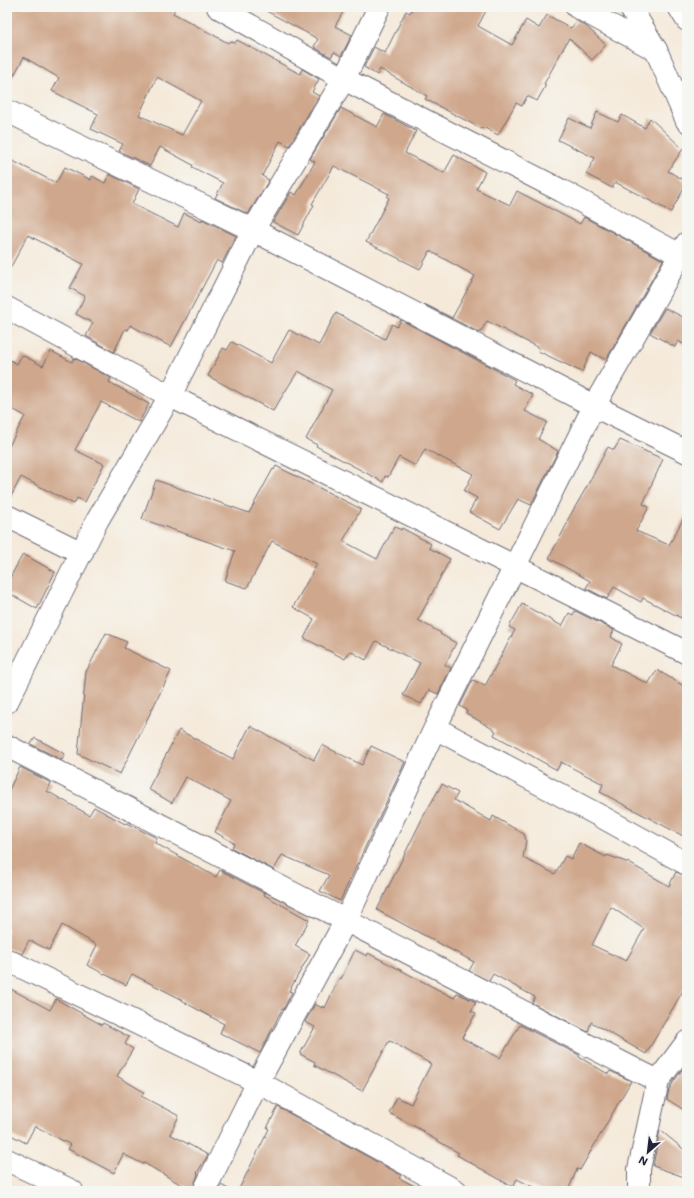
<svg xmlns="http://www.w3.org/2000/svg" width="694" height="1198" viewBox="0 0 694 1198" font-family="Mali,sans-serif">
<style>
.building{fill:#cfa78c;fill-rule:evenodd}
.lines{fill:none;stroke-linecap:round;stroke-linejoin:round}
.minor-casing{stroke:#6c6873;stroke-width:24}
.trunk-casing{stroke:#6c6873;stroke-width:24}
.minor{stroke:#fff;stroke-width:22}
.trunk{stroke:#fff;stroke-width:22}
</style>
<rect width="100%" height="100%" fill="#f6f6f2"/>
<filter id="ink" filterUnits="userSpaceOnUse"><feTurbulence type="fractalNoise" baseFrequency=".025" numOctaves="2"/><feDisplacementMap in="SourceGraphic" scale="8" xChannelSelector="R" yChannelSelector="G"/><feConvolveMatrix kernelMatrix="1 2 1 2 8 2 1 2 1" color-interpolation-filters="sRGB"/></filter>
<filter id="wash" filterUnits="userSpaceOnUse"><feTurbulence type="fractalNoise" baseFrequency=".012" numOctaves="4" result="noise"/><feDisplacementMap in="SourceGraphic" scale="16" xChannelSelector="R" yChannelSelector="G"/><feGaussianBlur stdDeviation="0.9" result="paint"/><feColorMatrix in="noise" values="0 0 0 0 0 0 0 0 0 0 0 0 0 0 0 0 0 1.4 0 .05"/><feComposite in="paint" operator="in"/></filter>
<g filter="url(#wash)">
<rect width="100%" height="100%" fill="#f5eada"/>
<g id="blocks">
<path class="building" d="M 7,7 L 176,7 L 173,13 L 228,43 L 230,41 L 235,43 L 237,40 L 300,74 L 302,69 L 319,79 L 312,92 L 319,96 L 289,146 L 280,141 L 262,176 L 269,180 L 248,214 L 215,198 L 223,183 L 192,167 L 193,165 L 160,147 L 150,166 L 119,151 L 123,144 L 91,129 L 98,114 L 52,91 L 59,78 L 24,57 L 7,88 ZM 157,77 L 201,101 L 182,135 L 139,115 Z
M 259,7 L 346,7 L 335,26 L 352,35 L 341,56 L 334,52 L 331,57 L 314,47 L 318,39 Z
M 413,7 L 488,7 L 478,26 L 512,45 L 526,20 L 539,28 L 547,15 L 571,28 L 577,21 L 587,27 L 606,45 L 592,60 L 569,38 L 544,84 L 546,85 L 537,101 L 527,96 L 522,106 L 516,103 L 498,135 L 483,127 L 482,129 L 425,99 L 427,96 L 380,69 L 377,75 L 364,67 L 374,47 L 385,53 L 406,11 L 410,13 Z
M 341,108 L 377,127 L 384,114 L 416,131 L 405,153 L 444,173 L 454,155 L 485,172 L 476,189 L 510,205 L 517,191 L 580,224 L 584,217 L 663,260 L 606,360 L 591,352 L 582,372 L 538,351 L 539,348 L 487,321 L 480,333 L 424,304 L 452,318 L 475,276 L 430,251 L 420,269 L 366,242 L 389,198 L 387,197 L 389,194 L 334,166 L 312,204 L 314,205 L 298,235 L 273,222 L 291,192 L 296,195 L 315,162 L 310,159 Z
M 597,112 L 618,122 L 622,115 L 645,128 L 650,118 L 683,149 L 668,171 L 687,182 L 671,212 L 615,182 L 612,188 L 586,174 L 595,158 L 558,140 L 569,118 L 590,128 Z
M 7,158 L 56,183 L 65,167 L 91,180 L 92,176 L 105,183 L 109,174 L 139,189 L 132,204 L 178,227 L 184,213 L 197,219 L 202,221 L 202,219 L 236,236 L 222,263 L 217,260 L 171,347 L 130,325 L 128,330 L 125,329 L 114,352 L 86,336 L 93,323 L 76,314 L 85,296 L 70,288 L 83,264 L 28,235 L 7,274 Z
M 665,308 L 687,319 L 687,346 L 678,341 L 675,347 L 650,333 Z
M 336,313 L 385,339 L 392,324 L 397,327 L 401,320 L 515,380 L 513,384 L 533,395 L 525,411 L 547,422 L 538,439 L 558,451 L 531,505 L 518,499 L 500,529 L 469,512 L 477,498 L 464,491 L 473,474 L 425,449 L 416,466 L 399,457 L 388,477 L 385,476 L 383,482 L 316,446 L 317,445 L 306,439 L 332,390 L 298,371 L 273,411 L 208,376 L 223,348 L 227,350 L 232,342 L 271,363 L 289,330 L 319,345 Z
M 51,351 L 72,362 L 74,358 L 111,378 L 109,382 L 149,404 L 139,422 L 101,402 L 75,450 L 104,464 L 85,502 L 77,498 L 74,504 L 21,477 L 7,504 L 7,450 L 25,416 L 7,406 L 7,358 L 17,364 L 22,355 L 43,366 Z
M 620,440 L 663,459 L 643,504 L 649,507 L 636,531 L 669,545 L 687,512 L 687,621 L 643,598 L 641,602 L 614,587 L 607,599 L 586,588 L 590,581 L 549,558 L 568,522 L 567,521 L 586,488 L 608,447 L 614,450 Z
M 276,466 L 361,509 L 343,541 L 377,559 L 395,526 L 401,530 L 402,528 L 431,544 L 429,548 L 450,559 L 418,620 L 441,633 L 440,634 L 456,643 L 445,665 L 451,668 L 438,694 L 429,690 L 421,704 L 403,695 L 420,663 L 376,641 L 366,660 L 350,651 L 345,659 L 304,638 L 314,619 L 293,607 L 317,564 L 272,541 L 247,588 L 225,581 L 235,551 L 142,519 L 156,480 L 249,513 L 273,469 L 274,470 Z
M 23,554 L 55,572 L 37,609 L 7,592 L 7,583 Z
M 522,604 L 562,626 L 569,613 L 573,615 L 575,611 L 614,630 L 611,637 L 622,644 L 611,665 L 648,684 L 657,670 L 687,688 L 687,838 L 600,792 L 603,784 L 561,762 L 557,770 L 494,735 L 496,731 L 466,713 L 467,710 L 460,706 L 473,680 L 485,686 L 515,630 L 509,627 Z
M 106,633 L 127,642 L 124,648 L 171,671 L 120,774 L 78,754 L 86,672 Z
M 250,726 L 314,760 L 322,745 L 362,765 L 371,746 L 405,762 L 340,901 L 320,891 L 329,875 L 282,855 L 274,870 L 232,848 L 234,843 L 215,832 L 231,801 L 186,777 L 172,803 L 148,789 L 179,730 L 233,759 Z
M 35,738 L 65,754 L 62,760 L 31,744 Z
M 20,767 L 51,783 L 47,791 L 89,815 L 94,807 L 125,824 L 126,823 L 157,838 L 155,843 L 216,877 L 220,870 L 262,892 L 265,893 L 264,895 L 309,920 L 295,946 L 310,954 L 289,991 L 292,992 L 283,1010 L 282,1009 L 260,1053 L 220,1033 L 224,1024 L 182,1001 L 183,1000 L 132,974 L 126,985 L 87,965 L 97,945 L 62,925 L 49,950 L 29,940 L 22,954 L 7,948 L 7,794 Z
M 442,784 L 458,793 L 454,800 L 491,821 L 493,816 L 524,834 L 526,840 L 523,858 L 555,874 L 565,856 L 571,859 L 579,843 L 606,857 L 607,855 L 629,863 L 669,886 L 676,872 L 687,876 L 687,984 L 646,1054 L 591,1022 L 588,1032 L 532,1003 L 535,997 L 493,974 L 489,981 L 469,971 L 474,962 L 377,910 L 423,817 ZM 611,907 L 644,929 L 626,961 L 592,945 Z
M 355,950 L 367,956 L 368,953 L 454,998 L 457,993 L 476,1002 L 471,1011 L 476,1013 L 462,1038 L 500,1058 L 520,1025 L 579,1055 L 579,1057 L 608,1074 L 610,1071 L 631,1081 L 580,1170 L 577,1169 L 568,1191 L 541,1191 L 517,1179 L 513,1187 L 457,1155 L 459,1153 L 424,1133 L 425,1132 L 389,1113 L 397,1097 L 411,1104 L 431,1064 L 392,1042 L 389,1041 L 362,1091 L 314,1065 L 315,1062 L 300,1054 L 315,1027 L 305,1022 L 315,1004 L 322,1008 L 322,1006 L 325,1008 L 339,978 L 341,979 Z
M 7,987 L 50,1010 L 56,999 L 102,1025 L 103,1023 L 129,1037 L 125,1044 L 133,1049 L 117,1076 L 144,1092 L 141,1096 L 179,1116 L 170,1134 L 208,1155 L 197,1173 L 198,1174 L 192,1191 L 144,1163 L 143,1164 L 123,1154 L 114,1173 L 68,1149 L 71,1145 L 35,1126 L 26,1143 L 7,1133 Z
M 687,1063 L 687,1112 L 667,1099 L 669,1090 L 674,1081 Z
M 278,1107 L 401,1175 L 399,1178 L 424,1191 L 238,1191 L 269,1129 L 267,1128 Z
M 660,1130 L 687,1152 L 687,1178 L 653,1166 Z
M 221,1185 L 232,1191 L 218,1191 Z"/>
</g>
</g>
<g filter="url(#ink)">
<use href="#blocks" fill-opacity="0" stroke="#6c6873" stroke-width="1"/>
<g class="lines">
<g class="minor-casing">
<path id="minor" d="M 218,7 L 344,79 L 562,191 L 680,255
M 577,7 L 656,50
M 7,111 L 253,230 L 594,406 L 687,452
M 7,308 L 170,396 L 514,566 L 687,653
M 7,516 L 82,553
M 7,702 L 97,521 L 170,396 L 253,230 L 344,79 L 379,7
M 435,728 L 602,817 L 687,864
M 7,746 C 224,857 440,971 658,1081
M 7,960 L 258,1082 L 456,1191
M 7,1160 L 72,1191
M 204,1191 L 258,1082 L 346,920 L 435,728 L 594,406 L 687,243
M 639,1191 L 639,1169 L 658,1081 L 687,1042"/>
</g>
<g class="trunk-casing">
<path id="trunk" d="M 630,7 L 656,50 L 687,121
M 679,7 L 687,20"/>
</g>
<use href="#minor" class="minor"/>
<use href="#trunk" class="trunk"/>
</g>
</g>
<rect width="694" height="1198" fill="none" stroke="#f6f6f2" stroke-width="24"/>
<g transform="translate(648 1152) rotate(208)" stroke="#f6f6f2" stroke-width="3" paint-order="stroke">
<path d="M0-3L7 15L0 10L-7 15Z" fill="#22223b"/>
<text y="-6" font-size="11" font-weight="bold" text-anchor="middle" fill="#22223b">N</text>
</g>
</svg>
